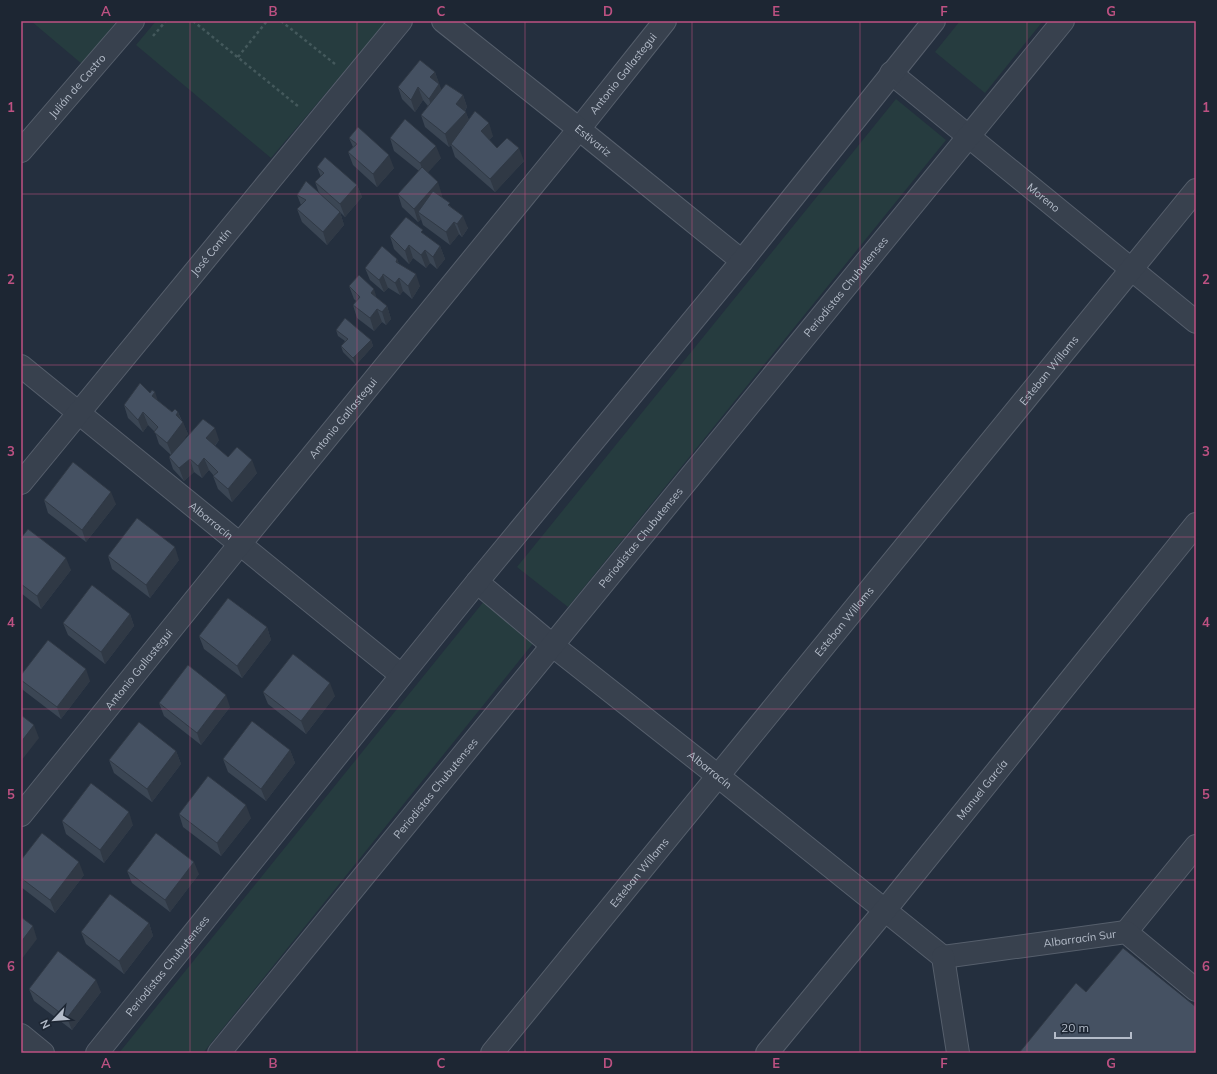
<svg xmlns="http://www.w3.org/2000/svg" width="1217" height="1074" viewBox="0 0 1217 1074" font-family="Mulish,sans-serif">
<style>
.green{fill:#263c3f}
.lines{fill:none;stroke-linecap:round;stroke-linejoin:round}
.minor-casing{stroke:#565f6c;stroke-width:24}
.tertiary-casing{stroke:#565f6c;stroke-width:24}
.path{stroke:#44595c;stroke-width:2.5;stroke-dasharray:3 3;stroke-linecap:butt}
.minor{stroke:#38414e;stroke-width:22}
.tertiary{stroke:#38414e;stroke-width:22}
.wall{fill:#3b4654}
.shaded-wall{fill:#303945}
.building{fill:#455162;stroke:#303945}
.grid{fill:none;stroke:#bd5182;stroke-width:1;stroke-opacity:0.55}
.labels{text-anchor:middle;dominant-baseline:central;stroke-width:3;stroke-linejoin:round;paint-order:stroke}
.street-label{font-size:11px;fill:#b4bcc9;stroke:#1d2633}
.neatline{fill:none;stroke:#bd5182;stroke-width:1.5}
.grid-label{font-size:13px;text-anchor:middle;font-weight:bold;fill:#bd5182}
</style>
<rect width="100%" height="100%" fill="#242f3e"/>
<path class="green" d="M 31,21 L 117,21 L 82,64 Z
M 156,21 L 387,21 L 271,158 L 136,45 Z
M 960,21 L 1043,21 L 985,93 L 935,52 Z
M 896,99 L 946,140 L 568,607 L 517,567 Z
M 485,600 L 535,641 L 203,1053 L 119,1053 Z"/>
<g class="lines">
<g class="minor-casing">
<g id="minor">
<path id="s1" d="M 891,73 L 1196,322"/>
<path id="s2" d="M 21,151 L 133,21"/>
<path id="s3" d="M 21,366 L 401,675"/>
<path id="s4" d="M 21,483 L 401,21"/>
<path id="s5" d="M 477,582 L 552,645 L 718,776 L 943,957"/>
<path id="s6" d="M 21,815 L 240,544 L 579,129 L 665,21"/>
<path d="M 1126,932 L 1196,846"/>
<path id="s7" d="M 943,957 L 1126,932 L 1196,990"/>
<path d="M 943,957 L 958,1053"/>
<path d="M 21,1035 L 43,1053"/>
<path id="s8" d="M 492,1053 L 1196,190"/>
<path id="s9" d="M 767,1053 L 885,910 L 1196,524"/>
</g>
</g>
<g class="tertiary-casing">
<g id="tertiary">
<path id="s10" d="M 443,21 L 579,129 L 742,261"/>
<path id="s11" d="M 97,1053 L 477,582 L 742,261 L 934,21"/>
<path id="s12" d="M 219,1053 L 1063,21"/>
</g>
</g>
<path class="path" d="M 193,21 L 299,107
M 281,21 L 335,64
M 153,36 L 166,21
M 238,57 L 267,21"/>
<use href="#minor" class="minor"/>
<use href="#tertiary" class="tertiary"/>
</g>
<path class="wall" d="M 435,72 L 441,90 L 463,95 L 467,107 L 465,111 L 469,120 L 493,136 L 489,140 L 497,148 L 524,161 L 495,192 L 455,157 L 451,145 L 449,147 L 425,127 L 421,115 L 428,106 L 423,100 L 415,112 L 402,99 L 398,87 Z
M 349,138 L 394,168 L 377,187 L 353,165 L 348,152 L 353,147 Z
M 390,138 L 441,158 L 427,173 L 442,195 L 441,196 L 451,207 L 468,228 L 462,237 L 459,234 L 450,245 L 423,225 L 421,219 L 418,222 L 402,207 L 398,194 L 419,171 L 394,151 Z
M 317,167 L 357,185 L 362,197 L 345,217 L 340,212 L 344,225 L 327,245 L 302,222 L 297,209 L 301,205 L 297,195 L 319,193 L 315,182 L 321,177 Z
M 424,235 L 440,246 L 445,259 L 437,269 L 430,263 L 426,268 L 413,258 L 409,264 L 394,249 L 390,236 Z
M 397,259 L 399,264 L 420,286 L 412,299 L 403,291 L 400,295 L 387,287 L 388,288 L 384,292 L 370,280 L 365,268 Z
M 349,286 L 377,298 L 387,306 L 391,319 L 386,325 L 382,322 L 374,331 L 357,318 L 353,305 L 356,301 L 354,299 Z
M 336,330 L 371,340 L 373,346 L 356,365 L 343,352 L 341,346 L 345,341 L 338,336 Z
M 158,401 L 172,412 L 178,412 L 188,434 L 180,444 L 219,440 L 215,446 L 228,457 L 257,473 L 232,502 L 218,489 L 213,476 L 214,476 L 209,470 L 202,478 L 194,472 L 184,481 L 173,469 L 169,457 L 171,455 L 159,444 L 155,432 L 148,425 L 143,432 L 128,418 L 124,405 Z
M 44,500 L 116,504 L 86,542 L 48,513 Z
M 21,538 L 71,570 L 41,609 L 21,593 Z
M 108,556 L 179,560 L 150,598 L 112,569 Z
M 130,614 L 134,626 L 105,664 L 68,635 L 63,623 Z
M 267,627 L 271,640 L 242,678 L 204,649 L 199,636 Z
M 21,675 L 90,681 L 61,719 L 23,690 L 21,684 Z
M 263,692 L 335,696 L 306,734 L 268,704 Z
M 159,703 L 230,707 L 201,745 L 164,716 Z
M 290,750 L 295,763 L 266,801 L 228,772 L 223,759 Z
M 176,751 L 181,764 L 152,802 L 114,773 L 109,760 Z
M 179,814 L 251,818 L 221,856 L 183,827 Z
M 62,821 L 133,825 L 104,863 L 66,834 Z
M 21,860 L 84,875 L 55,913 L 21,887 Z
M 127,871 L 199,874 L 170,912 L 132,883 Z
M 149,923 L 153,936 L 124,974 L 86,944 L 81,932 Z
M 29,989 L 101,992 L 72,1030 L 34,1001 Z"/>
<path class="shaded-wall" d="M 435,72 L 444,97 L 433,111 L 429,99 L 430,77 Z
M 418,87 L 423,100 L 415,112 L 411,100 Z
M 463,95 L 467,107 L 461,116 L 456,104 Z
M 466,112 L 470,124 L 449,147 L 445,134 Z
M 489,123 L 493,136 L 485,144 L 481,131 Z
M 436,146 L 441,158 L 425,176 L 420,163 Z
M 519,148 L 524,161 L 495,192 L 490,179 Z
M 389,155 L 394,168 L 377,187 L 373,174 Z
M 438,182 L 442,195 L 424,216 L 418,212 L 421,219 L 418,222 L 414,209 Z
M 357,185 L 362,197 L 345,217 L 340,204 Z
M 340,212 L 344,225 L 327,245 L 323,232 Z
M 463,216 L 468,228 L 462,237 L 457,224 Z
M 454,222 L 459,234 L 450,245 L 446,232 Z
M 409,245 L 413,258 L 409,264 L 405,251 Z
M 440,246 L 445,259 L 437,269 L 433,257 Z
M 425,250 L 430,263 L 426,268 L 421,255 Z
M 397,259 L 402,271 L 396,262 Z
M 416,274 L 420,286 L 412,299 L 408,286 Z
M 383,275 L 388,288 L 384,292 L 379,280 Z
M 399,278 L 403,291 L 400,295 L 395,283 Z
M 374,289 L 378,302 L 371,293 Z
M 387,306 L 391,319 L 386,325 L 382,312 Z
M 377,309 L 382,322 L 374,331 L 370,318 Z
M 371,340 L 373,346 L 356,365 L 353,358 Z
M 155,392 L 159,404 L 152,396 Z
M 143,412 L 148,425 L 143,432 L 138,420 Z
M 178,412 L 182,423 L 183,422 L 188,434 L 172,455 L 167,443 L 176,415 Z
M 215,428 L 219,440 L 211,450 L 206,438 Z
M 204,458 L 209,470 L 202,478 L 198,466 Z
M 190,459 L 194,472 L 184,481 L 179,468 Z
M 252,460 L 257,473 L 232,502 L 228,489 Z
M 111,492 L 116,504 L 86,542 L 82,530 Z
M 175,547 L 179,560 L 150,598 L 146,585 Z
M 66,558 L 71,570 L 41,609 L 37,596 Z
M 130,614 L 134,626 L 105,664 L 101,652 Z
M 267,627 L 271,640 L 242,678 L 237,666 Z
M 86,669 L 90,681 L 61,719 L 57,707 Z
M 330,683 L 335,696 L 306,734 L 301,721 Z
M 226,695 L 230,707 L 201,745 L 197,733 Z
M 34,725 L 39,738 L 21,761 L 21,742 Z
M 290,750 L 295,763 L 266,801 L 261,789 Z
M 176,751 L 181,764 L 152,802 L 147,789 Z
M 246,805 L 251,818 L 221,856 L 217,843 Z
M 129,812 L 133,825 L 104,863 L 100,850 Z
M 79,862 L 84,875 L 55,913 L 50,900 Z
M 194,862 L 199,874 L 170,912 L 165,900 Z
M 149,923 L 153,936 L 124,974 L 119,961 Z
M 33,926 L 37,939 L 21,960 L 21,942 Z
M 96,980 L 101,992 L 72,1030 L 67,1018 Z"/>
<path class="building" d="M 420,60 L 435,72 L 430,77 L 439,84 L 429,99 L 418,87 L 411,100 L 398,87 Z
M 446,84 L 463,95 L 456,104 L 466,112 L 445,134 L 421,115 Z
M 475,111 L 489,123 L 481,131 L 497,148 L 507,138 L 519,148 L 490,179 L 451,144 Z
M 405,119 L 436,146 L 420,163 L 390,138 Z
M 358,127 L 389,155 L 373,174 L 348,152 L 357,144 L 349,138 Z
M 325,157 L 357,185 L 340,204 L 315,182 L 324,173 L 317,167 Z
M 422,167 L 438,182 L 414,209 L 398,194 Z
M 306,181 L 340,212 L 323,232 L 297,209 L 306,200 L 297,195 Z
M 433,191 L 450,203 L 448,205 L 463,216 L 457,224 L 454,222 L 446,232 L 418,212 Z
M 406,217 L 423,230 L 421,232 L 440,246 L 433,257 L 425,250 L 421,255 L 409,245 L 405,251 L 390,236 Z
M 382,246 L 397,259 L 396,262 L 416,274 L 408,286 L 399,278 L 395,283 L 383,274 L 383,275 L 379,280 L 365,268 Z
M 359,275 L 374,289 L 371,293 L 387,306 L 382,312 L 377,309 L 370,318 L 353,305 L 360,297 L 349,286 Z
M 345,318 L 371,340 L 353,358 L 341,346 L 348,339 L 336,330 Z
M 140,383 L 150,393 L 152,390 L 155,392 L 152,396 L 172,412 L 175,409 L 178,412 L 176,415 L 183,422 L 167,443 L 154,432 L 158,427 L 143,412 L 138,420 L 124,405 Z
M 203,419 L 215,428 L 206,438 L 228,457 L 237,447 L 252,460 L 228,489 L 213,476 L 218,472 L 204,458 L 198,466 L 190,459 L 179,468 L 169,457 Z
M 73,462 L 111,492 L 82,530 L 44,500 Z
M 137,518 L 175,547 L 146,585 L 108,556 Z
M 28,529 L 66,558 L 37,596 L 21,584 L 21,538 Z
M 92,585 L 130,614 L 101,652 L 63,623 Z
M 228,598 L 267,627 L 237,666 L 199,636 Z
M 48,640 L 86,669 L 57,707 L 21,680 L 21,675 Z
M 293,654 L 330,683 L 301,721 L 263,692 Z
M 188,665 L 226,695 L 197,733 L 159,703 Z
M 21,715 L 34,725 L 21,742 Z
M 252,721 L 290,750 L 261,789 L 223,759 Z
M 139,722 L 176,751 L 147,789 L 109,760 Z
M 208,776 L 246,805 L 217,843 L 179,814 Z
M 91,783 L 129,812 L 100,850 L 62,821 Z
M 42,833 L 79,862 L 50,900 L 21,878 L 21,860 Z
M 156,833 L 194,862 L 165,900 L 127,871 Z
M 110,894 L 149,923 L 119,961 L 81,932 Z
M 21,917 L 33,926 L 21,942 Z
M 1123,948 L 1196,1007 L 1196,1053 L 1019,1053 L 1076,983 L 1086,992 Z
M 58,951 L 96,980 L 67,1018 L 29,989 Z"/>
<path class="grid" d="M 190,21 L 190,1053M 357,21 L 357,1053M 525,21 L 525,1053M 692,21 L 692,1053M 860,21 L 860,1053M 1027,21 L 1027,1053M 21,194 L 1196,194M 21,365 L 1196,365M 21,537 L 1196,537M 21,709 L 1196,709M 21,880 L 1196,880"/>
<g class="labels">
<g class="street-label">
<text stroke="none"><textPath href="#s6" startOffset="955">Antonio Gallastegui</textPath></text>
<text stroke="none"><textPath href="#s2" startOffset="86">Julián de Castro</textPath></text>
<text stroke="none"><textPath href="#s10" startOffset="192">Estivariz</textPath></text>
<text stroke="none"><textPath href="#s1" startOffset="197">Moreno</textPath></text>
<text stroke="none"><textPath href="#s4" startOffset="299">José Contín</textPath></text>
<text stroke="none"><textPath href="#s12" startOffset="990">Periodistas Chubutenses</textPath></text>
<text stroke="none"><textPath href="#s8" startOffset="881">Esteban Willams</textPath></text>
<text stroke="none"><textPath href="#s6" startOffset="511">Antonio Gallastegui</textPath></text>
<text stroke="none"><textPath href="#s3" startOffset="245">Albarracín</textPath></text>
<text stroke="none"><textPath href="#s12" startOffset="666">Periodistas Chubutenses</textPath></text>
<text stroke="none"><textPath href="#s8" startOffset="557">Esteban Willams</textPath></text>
<text stroke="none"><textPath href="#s6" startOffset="187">Antonio Gallastegui</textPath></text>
<text stroke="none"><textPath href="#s5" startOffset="299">Albarracín</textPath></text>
<text stroke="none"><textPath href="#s12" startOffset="342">Periodistas Chubutenses</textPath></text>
<text stroke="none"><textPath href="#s9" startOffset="340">Manuel García</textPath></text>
<text stroke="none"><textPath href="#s8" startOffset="233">Esteban Willams</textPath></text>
<text stroke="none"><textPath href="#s7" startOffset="138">Albarracín Sur</textPath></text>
<text stroke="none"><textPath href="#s11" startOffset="112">Periodistas Chubutenses</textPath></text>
</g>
</g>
<rect width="1217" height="1074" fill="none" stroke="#1d2633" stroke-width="44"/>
<g transform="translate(54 1020) rotate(244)" stroke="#1d2633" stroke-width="3" paint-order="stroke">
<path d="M0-3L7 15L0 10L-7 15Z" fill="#b4bcc9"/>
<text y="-6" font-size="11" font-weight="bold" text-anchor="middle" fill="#b4bcc9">N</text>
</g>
<path d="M1055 1032v6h76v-6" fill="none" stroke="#b4bcc9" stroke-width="2"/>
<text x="1061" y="1032" font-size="12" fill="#b4bcc9" stroke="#1d2633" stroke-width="3" paint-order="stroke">20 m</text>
<rect x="22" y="22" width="1173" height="1030" class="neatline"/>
<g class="grid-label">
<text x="106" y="16">A</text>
<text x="273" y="16">B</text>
<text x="441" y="16">C</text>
<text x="608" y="16">D</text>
<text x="776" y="16">E</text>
<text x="944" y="16">F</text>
<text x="1111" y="16">G</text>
<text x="11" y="112">1</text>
<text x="1206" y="112">1</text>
<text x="11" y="284">2</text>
<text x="1206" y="284">2</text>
<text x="11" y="456">3</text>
<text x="1206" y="456">3</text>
<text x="11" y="627">4</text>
<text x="1206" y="627">4</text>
<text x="11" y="799">5</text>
<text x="1206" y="799">5</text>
<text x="11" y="971">6</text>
<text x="1206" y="971">6</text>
<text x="106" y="1068">A</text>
<text x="273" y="1068">B</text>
<text x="441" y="1068">C</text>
<text x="608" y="1068">D</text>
<text x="776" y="1068">E</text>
<text x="944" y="1068">F</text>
<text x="1111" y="1068">G</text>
</g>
</svg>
